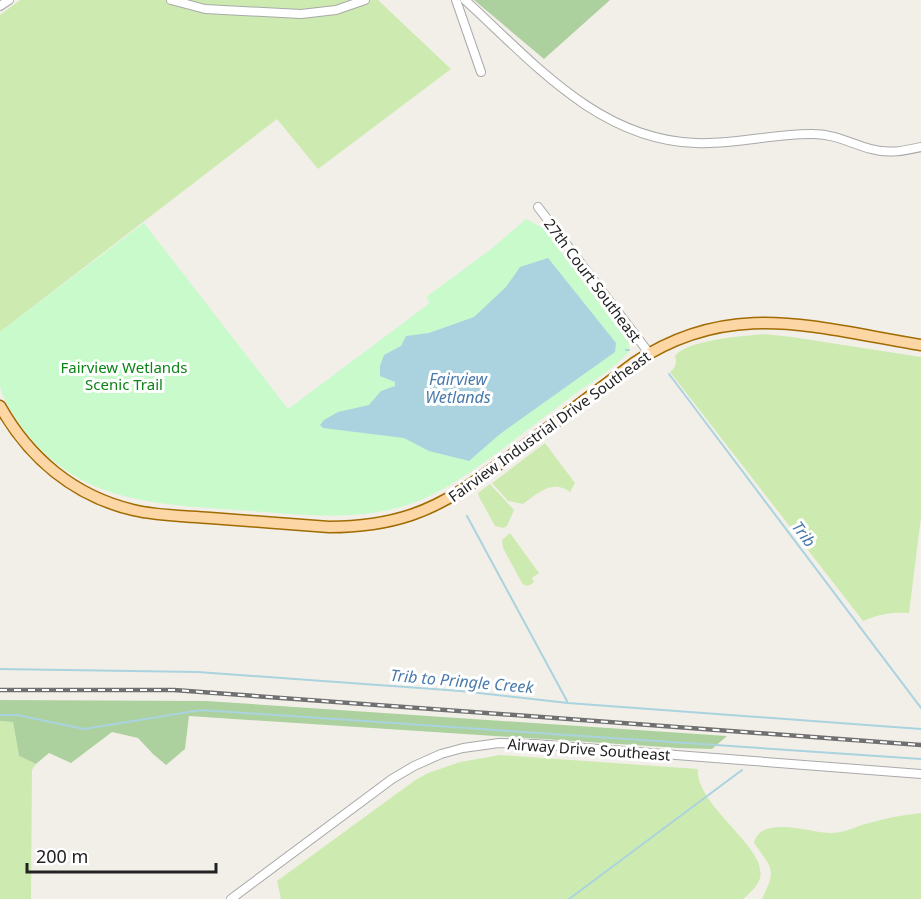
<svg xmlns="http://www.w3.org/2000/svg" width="921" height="899" viewBox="0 0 921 899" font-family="'Noto Sans',sans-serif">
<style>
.grass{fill:#cdebb0}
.forest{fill:#add19e}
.park{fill:#c8facc}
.water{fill:#aad3df}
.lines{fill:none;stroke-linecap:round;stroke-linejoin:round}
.stream{stroke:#aad3df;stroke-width:2}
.minor-casing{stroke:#a9a9a9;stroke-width:10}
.major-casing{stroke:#a06b00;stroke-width:13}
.minor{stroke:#fff;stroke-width:8}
.major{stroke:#fcd6a4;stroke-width:10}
.rail-casing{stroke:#707070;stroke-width:4.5}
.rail{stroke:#fff;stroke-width:2;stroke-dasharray:7;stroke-linecap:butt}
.labels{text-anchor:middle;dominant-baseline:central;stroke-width:6;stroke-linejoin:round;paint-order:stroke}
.street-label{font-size:15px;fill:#222;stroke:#fff}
.park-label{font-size:15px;fill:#0c8416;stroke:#fff}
.water-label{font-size:16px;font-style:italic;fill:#4a7aab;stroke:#fff}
</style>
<rect width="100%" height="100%" fill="#f2efe9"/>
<path class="grass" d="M 20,0 L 378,0 L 451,69 L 318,169 L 277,119 L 0,332 L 0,15 Z
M 764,334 L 792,337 L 921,357 L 921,517 L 909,613 C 892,612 879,614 863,621 L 670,372 C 676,367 677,363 675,356 C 686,340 744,336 764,334 Z
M 545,443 L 575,483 L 570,492 C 552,479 538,493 523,504 L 508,501 L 492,483 Z
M 490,484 L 514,510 L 507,526 L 503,528 L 495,526 L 479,497 L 478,493 Z
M 510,533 L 539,573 L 532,578 L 534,582 C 530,586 526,587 522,583 L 503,548 L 502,540 Z
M 0,721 L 13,722 L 19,756 L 36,764 L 32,770 L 31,899 L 0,899 Z
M 500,755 L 698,769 C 695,806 768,847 760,878 C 758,886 749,894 743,899 L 281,899 L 277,881 L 414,781 L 428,773 L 460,762 Z
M 921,813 L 921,899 L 762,899 C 777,868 772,869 754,843 C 761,814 812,833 831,833 C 842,833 851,829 862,825 C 881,819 901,815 921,813 Z"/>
<path class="forest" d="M 474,0 L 610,0 L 544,59 Z
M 0,700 L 206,701 L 727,736 L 712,749 L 679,748 L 189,716 L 185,749 L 166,765 L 153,754 L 138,738 L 112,732 L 71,763 L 49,753 L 36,764 L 19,756 L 13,722 L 0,721 Z"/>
<path class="park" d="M 526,219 L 543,228 L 629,343 L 629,352 C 611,371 585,386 564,402 C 519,435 464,484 413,503 C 360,522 306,515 251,511 C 165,504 82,507 24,430 C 16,418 3,401 0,386 C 0,369 0,349 0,332 L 144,223 L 288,409 L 426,306 L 430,302 L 426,297 L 490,250 Z"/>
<path class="water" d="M 548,258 L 616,343 L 615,352 L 500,434 L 469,461 L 429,451 L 404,438 L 323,428 L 320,425 L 324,420 L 338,412 L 369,405 L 381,391 L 395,386 L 395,382 L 380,376 L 380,366 L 384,355 L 401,346 L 406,336 L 429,333 L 474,317 L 506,287 L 520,267 Z"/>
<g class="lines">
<path class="stream" d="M 626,350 L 629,350
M 669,374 L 921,708
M 467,516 L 567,701
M 0,669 L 198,672 L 461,691 L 568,703 L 921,729
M 0,715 L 17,715 L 84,729 L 201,710 L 921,759
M 569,899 L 742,770"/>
<g class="minor-casing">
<path id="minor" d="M 171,0 L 205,9 L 301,14 L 336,10 L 365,0
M 456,0 L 481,72
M 465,0 C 532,61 598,140 696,143 C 736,145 775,133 814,134 C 835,134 852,144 871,149 C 888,154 904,151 921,147
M 0,6 L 9,0
M 538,207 L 649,353
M 231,899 L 392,779 L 414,766 L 441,754 L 463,748 L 499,743 L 534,744 L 921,774"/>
</g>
<g class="major-casing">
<path id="major" d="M 0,406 C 29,458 74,496 133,510 C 158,516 185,516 210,518 C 250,521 289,524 329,527 C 357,527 384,524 411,515 C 453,501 488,472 524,446 C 561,418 597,391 634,363 C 731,298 815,328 921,345"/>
</g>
<use href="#minor" class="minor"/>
<use href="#major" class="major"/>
<g class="rail-casing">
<path id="rail" d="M 0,690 L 174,690 L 921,745"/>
</g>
<use href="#rail" class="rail"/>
</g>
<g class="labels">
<g class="street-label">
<text transform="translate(593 280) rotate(53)">27th Court Southeast</text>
<text transform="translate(549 426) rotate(-36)">Fairview Industrial Drive Southeast</text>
<text transform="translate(589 749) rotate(4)">Airway Drive Southeast</text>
</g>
<g class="park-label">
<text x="124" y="367">Fairview Wetlands<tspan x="124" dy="17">Scenic Trail</tspan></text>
</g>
<g class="water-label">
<text x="458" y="379">Fairview<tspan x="458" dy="18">Wetlands</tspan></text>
<text transform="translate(804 534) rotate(53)">Trib</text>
<text transform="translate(462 681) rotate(5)">Trib to Pringle Creek</text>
</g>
</g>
<path d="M27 863v9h189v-9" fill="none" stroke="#222222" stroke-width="3"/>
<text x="36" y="863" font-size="18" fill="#222222" stroke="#ffffff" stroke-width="4.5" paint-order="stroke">200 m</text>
</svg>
